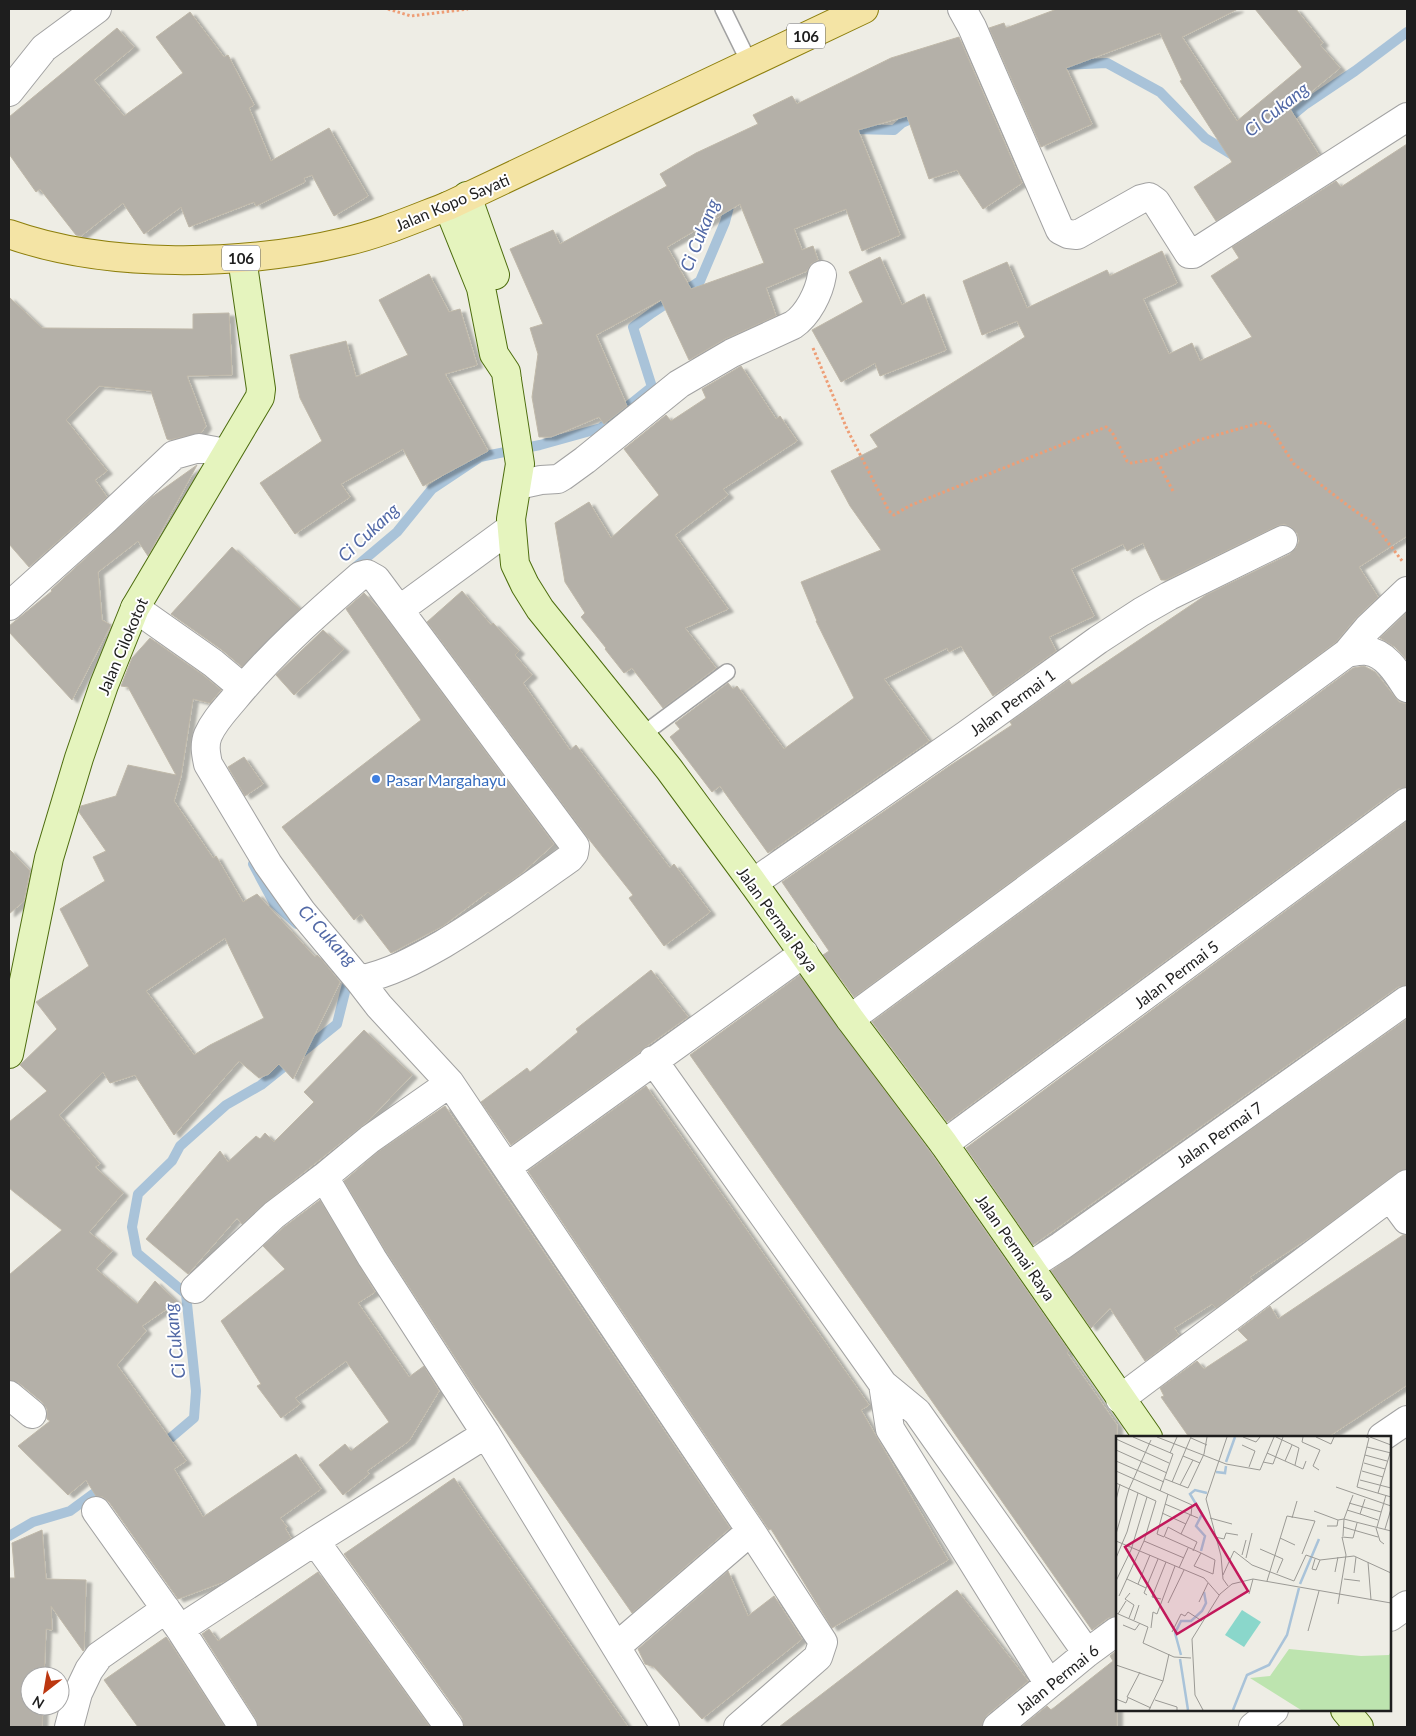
<svg xmlns="http://www.w3.org/2000/svg" width="1416" height="1736" viewBox="0 0 1416 1736" font-family="Lato,sans-serif">
<style>
.lines{fill:none;stroke-linecap:round;stroke-linejoin:round}
.stream{stroke:#a9c3d9;stroke-width:10}
.building{fill:#b4b0a8;stroke:#bfb8a9;fill-rule:evenodd;filter:url(#shadow)}
.lane-casing{stroke:#a2a2a2;stroke-width:18}
.street-casing{stroke:#a2a2a2;stroke-width:30}
.secondary-casing{stroke:#4d6d0e;stroke-width:30}
.primary-casing{stroke:#8d7f0c;stroke-width:30}
.path{stroke:#ee9e76;stroke-width:3;stroke-dasharray:2.5 2.5;stroke-linecap:butt}
.lane{stroke:#fff;stroke-width:15}
.street{stroke:#fff;stroke-width:28}
.secondary{stroke:#e5f4be;stroke-width:28}
.primary{stroke:#f4e4a5;stroke-width:28}
.shop-dot{fill:#3f7fe0;stroke:#fff;stroke-width:2}
.labels{text-anchor:middle;dominant-baseline:central;stroke-width:4;stroke-linejoin:round;paint-order:stroke}
.shield{fill:#fff;stroke:#626262;stroke-width:1}
.shield-label{font-size:15px;font-weight:bold;fill:#1e1e1e}
.street-label{font-size:16px;fill:#1e1e1e;stroke:#fff}
.shop-label{font-size:16px;fill:#366cbe;stroke:#fff;text-anchor:start}
.water-label{font-size:18px;font-style:italic;fill:#5269a6;stroke:#fff}
.inset-river{fill:none;stroke:#a9c3d9;stroke-width:2.5}
.inset-road{fill:none;stroke:#9b9a95;stroke-width:1}
.view{fill:#c2185b;fill-opacity:0.15;stroke:#c2185b;stroke-width:2.5}
.inset-edge{fill:none;stroke:#1e1e1e;stroke-width:2.5}
</style>
<defs>
<filter id="shadow"><feDropShadow dx="5.5" dy="3" stdDeviation="1" flood-color="#0004"/></filter>
</defs>
<rect width="100%" height="100%" fill="#eeede5"/>
<g class="lines">
<path class="stream" d="M 1062,65 L 1107,63 L 1160,92 L 1205,138 L 1231,154 L 1237,153
M 1283,123 L 1306,104 L 1355,71 L 1407,32
M 851,130 L 854,129 L 894,130 L 902,123 L 920,115
M 352,570 L 397,532 L 432,489 L 480,457 L 540,445 L 601,428 L 652,387 L 633,327 L 652,313 L 700,281 L 725,222 L 731,199
M 253,864 L 274,903 L 297,924
M 161,1446 L 194,1418 L 196,1391 L 186,1294 L 137,1253 L 132,1227 L 138,1194 L 172,1161 L 180,1146 L 226,1105 L 261,1085 L 337,1024 L 348,980 L 344,975
M 9,1536 L 33,1522 L 70,1511 L 104,1486"/>
</g>
<path class="building" d="M 1057,9 L 1238,9 L 1182,37 L 1237,121 L 1302,67 L 1255,9 L 1296,9 L 1323,43 L 1320,45 L 1340,68 L 1290,109 L 1319,155 L 1216,221 L 1194,187 L 1232,162 L 1180,81 L 1182,80 L 1160,33 L 1066,68 L 1092,124 L 1041,147 L 989,28 L 1004,23 L 1006,28 Z
M 190,12 L 224,57 L 228,55 L 254,105 L 249,108 L 271,161 L 329,128 L 368,196 L 334,216 L 312,175 L 304,178 L 305,182 L 256,206 L 254,202 L 189,227 L 181,207 L 144,234 L 123,203 L 81,236 L 76,235 L 40,189 L 36,192 L 9,154 L 9,117 L 117,28 L 134,47 L 94,80 L 124,116 L 183,73 L 156,37 Z
M 959,37 L 1022,183 L 983,209 L 957,170 L 929,179 L 907,116 L 858,130 L 900,235 L 862,251 L 846,209 L 794,229 L 802,250 L 813,246 L 818,260 L 811,264 L 807,271 L 766,288 L 776,316 L 725,339 L 689,360 L 661,300 L 596,335 L 627,406 L 604,424 L 599,417 L 551,437 L 539,437 L 532,397 L 538,354 L 530,328 L 543,324 L 510,249 L 553,230 L 560,244 L 667,186 L 660,174 L 696,153 L 758,124 L 753,115 L 792,96 L 797,104 L 891,58 ZM 740,204 L 764,263 L 691,289 L 667,247 Z
M 1407,144 L 1407,536 L 1359,567 L 1378,597 L 1356,618 L 1336,642 L 854,997 L 823,955 L 829,951 L 782,882 L 948,767 L 1012,725 L 1010,722 L 1069,680 L 1072,685 L 1206,595 L 1290,554 L 1296,548 L 1299,541 L 1297,533 L 1291,527 L 1284,524 L 1277,526 L 1166,580 L 1161,580 L 1143,543 L 1127,551 L 1123,544 L 1071,569 L 1094,616 L 1049,637 L 1056,651 L 993,696 L 961,646 L 949,652 L 947,648 L 884,679 L 929,741 L 768,853 L 720,786 L 712,792 L 670,737 L 680,729 L 675,723 L 728,683 L 733,689 L 737,686 L 784,749 L 854,698 L 816,621 L 817,621 L 801,582 L 881,550 L 850,506 L 831,471 L 878,447 L 870,435 L 1025,337 L 1017,321 L 982,335 L 963,281 L 1007,262 L 1027,308 L 1107,270 L 1110,276 L 1162,251 L 1177,283 L 1143,299 L 1169,354 L 1192,343 L 1200,361 L 1252,337 L 1211,276 L 1239,258 L 1232,247 L 1336,181 L 1341,187 Z
M 880,257 L 902,305 L 924,294 L 946,350 L 880,376 L 875,363 L 841,382 L 812,330 L 863,302 L 849,272 Z
M 429,274 L 449,312 L 460,309 L 477,365 L 445,374 L 488,451 L 423,486 L 403,449 L 341,484 L 350,497 L 295,534 L 260,483 L 322,441 L 300,398 L 290,355 L 346,341 L 356,377 L 408,355 L 379,300 Z
M 9,297 L 42,328 L 193,329 L 193,314 L 229,313 L 232,375 L 187,376 L 206,426 L 201,433 L 169,440 L 167,439 L 151,391 L 99,386 L 66,420 L 107,471 L 95,480 L 107,497 L 29,567 L 9,544 Z
M 741,366 L 776,419 L 780,416 L 797,441 L 723,489 L 728,495 L 675,535 L 728,609 L 685,628 L 716,668 L 663,708 L 632,668 L 624,673 L 605,649 L 606,648 L 581,617 L 585,613 L 565,582 L 555,523 L 589,502 L 611,538 L 659,495 L 624,449 L 666,415 L 671,421 L 706,398 L 702,389 Z
M 197,465 L 148,556 L 138,541 L 98,572 L 102,620 L 111,625 L 72,700 L 9,632 L 9,626 L 52,591 L 51,590 L 152,497 Z
M 232,547 L 300,609 L 242,667 L 222,650 L 171,614 Z
M 462,591 L 491,625 L 493,623 L 519,651 L 515,655 L 532,675 L 523,683 L 570,750 L 576,745 L 670,868 L 674,864 L 710,912 L 664,946 L 629,898 L 633,895 L 588,838 L 427,622 Z
M 364,593 L 381,611 L 554,844 L 522,873 L 491,895 L 488,892 L 443,926 L 391,953 L 361,914 L 354,920 L 282,827 L 421,720 L 346,609 Z
M 1407,612 L 1407,660 L 1395,647 L 1380,638 Z
M 323,630 L 344,649 L 294,695 L 276,675 Z
M 150,638 L 203,675 L 221,690 L 210,703 L 193,699 L 181,776 L 174,801 L 213,858 L 216,856 L 243,902 L 257,894 L 315,957 L 317,955 L 322,960 L 340,982 L 293,1079 L 279,1064 L 269,1074 L 259,1078 L 239,1061 L 174,1135 L 135,1075 L 110,1083 L 103,1072 L 59,1115 L 100,1164 L 95,1167 L 123,1193 L 89,1232 L 112,1251 L 96,1269 L 137,1304 L 155,1281 L 177,1302 L 142,1326 L 146,1331 L 117,1365 L 186,1461 L 174,1469 L 203,1517 L 296,1454 L 321,1489 L 280,1518 L 287,1527 L 285,1528 L 291,1538 L 287,1541 L 226,1581 L 178,1599 L 109,1502 L 103,1497 L 96,1496 L 86,1480 L 68,1495 L 18,1446 L 50,1421 L 47,1419 L 47,1409 L 42,1402 L 19,1383 L 9,1380 L 9,1275 L 62,1230 L 9,1188 L 9,1122 L 47,1091 L 20,1065 L 57,1029 L 36,1002 L 89,966 L 60,909 L 105,881 L 93,857 L 106,851 L 79,812 L 81,806 L 116,796 L 128,765 L 176,775 L 128,687 L 121,686 L 132,658 ZM 225,938 L 264,1018 L 210,1045 L 194,1055 L 146,991 Z
M 1364,666 L 1375,672 L 1399,702 L 1407,704 L 1407,787 L 1398,789 L 947,1122 L 872,1022 L 1353,668 Z
M 244,757 L 263,784 L 245,796 L 228,767 Z
M 1407,821 L 1407,985 L 1398,987 L 1033,1245 L 966,1148 Z
M 9,849 L 30,871 L 24,901 L 9,914 Z
M 651,970 L 688,1017 L 644,1048 L 640,1052 L 511,1145 L 481,1102 L 527,1068 L 530,1072 L 578,1032 L 576,1029 Z
M 800,975 L 931,1153 L 1069,1351 L 1067,1353 L 1117,1425 L 1117,1616 L 1108,1618 L 1092,1630 L 690,1055 Z
M 1407,1019 L 1407,1169 L 1398,1172 L 1315,1234 L 1250,1277 L 1252,1280 L 1216,1308 L 1212,1304 L 1174,1328 L 1179,1335 L 1145,1361 L 1110,1308 L 1091,1328 L 1051,1271 Z
M 364,1030 L 412,1075 L 367,1122 L 265,1203 L 242,1224 L 237,1218 L 188,1274 L 146,1239 L 220,1151 L 228,1162 L 256,1136 L 260,1139 L 265,1133 L 274,1142 L 314,1102 L 304,1092 Z
M 646,1086 L 869,1405 L 861,1410 L 948,1560 L 832,1628 L 771,1529 L 769,1530 L 528,1171 Z
M 445,1106 L 730,1528 L 632,1613 L 475,1388 L 385,1250 L 344,1181 L 379,1151 Z
M 320,1200 L 375,1292 L 358,1303 L 409,1377 L 424,1366 L 439,1391 L 409,1441 L 367,1471 L 369,1474 L 343,1495 L 319,1465 L 345,1444 L 351,1451 L 389,1422 L 346,1361 L 295,1398 L 300,1404 L 281,1418 L 257,1386 L 261,1384 L 221,1321 L 285,1269 L 263,1246 L 284,1227 Z
M 1403,1235 L 1407,1235 L 1407,1385 L 1328,1437 L 1189,1437 L 1161,1397 L 1164,1396 L 1160,1388 L 1197,1361 L 1204,1369 L 1248,1340 L 1238,1330 L 1270,1306 L 1278,1319 Z
M 454,1478 L 479,1515 L 628,1727 L 464,1727 L 462,1718 L 344,1554 Z
M 42,1530 L 46,1579 L 86,1580 L 84,1650 L 83,1651 L 51,1606 L 52,1630 L 46,1629 L 44,1676 L 30,1676 L 30,1706 L 43,1706 L 42,1727 L 9,1727 L 9,1578 L 15,1578 L 12,1543 Z
M 728,1571 L 748,1616 L 774,1596 L 802,1639 L 702,1719 L 654,1667 L 645,1664 L 638,1649 Z
M 318,1572 L 430,1727 L 258,1727 L 256,1719 L 202,1634 L 209,1629 L 218,1641 Z
M 957,1590 L 1028,1681 L 987,1715 L 983,1721 L 982,1727 L 779,1727 Z
M 166,1637 L 167,1638 L 225,1727 L 138,1727 L 104,1680 Z
M 1117,1650 L 1117,1727 L 1021,1727 L 1047,1706 L 1051,1710 L 1113,1661 L 1110,1656 Z"/>
<g class="lines">
<g class="lane-casing">
<path id="lane" d="M 723,9 L 749,62
M 642,735 L 727,672"/>
</g>
<g class="street-casing">
<path id="street" d="M 962,9 L 972,27 L 1060,230 L 1068,234 L 1077,235 L 1141,199 L 1149,197 L 1156,202 L 1189,254 L 1193,254 L 1407,117
M 9,92 L 44,48 L 97,9
M 518,485 L 541,480 L 558,479 L 563,476 L 585,460 L 679,384 L 732,353 L 793,325 C 808,315 819,293 822,275
M 367,574 L 376,579 L 575,846 L 574,853 L 570,858 C 528,888 487,918 443,944 C 415,960 391,973 359,980 L 302,912 L 268,864 L 208,764 C 206,754 204,745 208,735 C 214,721 225,710 235,698 C 272,653 316,614 360,576 Z
M 9,606 L 106,519 L 174,455 L 199,448 L 226,453
M 135,608 L 213,663 L 243,688
M 399,610 L 511,528
M 1347,653 C 1353,652 1361,650 1367,651 C 1386,653 1398,674 1407,688
M 753,883 L 966,735 L 1098,640 L 1141,612 L 1169,596 L 1283,540
M 359,980 L 379,1006 L 450,1083 L 751,1531
M 850,1019 L 1347,653 L 1368,628 L 1407,591
M 653,1060 L 883,1384 L 917,1412 L 1087,1653
M 450,1083 L 370,1139 L 324,1177 L 372,1258 L 486,1434
M 944,1144 L 1407,802
M 507,1167 L 804,953
M 1390,1197 L 1407,1220
M 1030,1266 L 1061,1246 L 1407,1000
M 195,1289 L 274,1215 L 324,1177
M 883,1384 L 890,1429 L 1049,1684
M 9,1395 L 32,1414
M 1120,1399 L 1407,1184
M 1382,1437 L 1407,1420
M 96,1511 L 180,1629 L 243,1727
M 315,1541 L 449,1727
M 1390,1617 L 1407,1605
M 180,1629 L 315,1541 L 486,1434 L 616,1647 L 751,1531 L 823,1642 L 818,1657 L 738,1727
M 616,1647 L 665,1727
M 69,1727 L 78,1693 L 89,1670 L 99,1656 L 166,1609
M 997,1727 L 1087,1653 L 1117,1631
M 1253,1727 L 1274,1710"/>
</g>
<g class="secondary-casing">
<path id="secondary" d="M 467,196 L 495,275
M 448,206 L 481,288 L 494,354 L 506,372 L 507,380 L 520,464 L 511,519 L 515,564 L 525,585 L 540,609 L 669,769 L 753,883 L 850,1019 L 944,1144 L 1148,1437
M 9,1054 L 49,858 L 79,758 L 104,685 L 135,608 L 260,397 L 261,389 L 242,258
M 1345,1710 L 1359,1727"/>
</g>
<g class="primary-casing">
<path id="primary" d="M 9,234 C 107,269 243,266 344,242 C 380,234 414,219 448,206 L 864,9"/>
</g>
<path class="path" d="M 388,9 L 411,16 L 468,9
M 813,348 L 847,429 L 889,511 L 894,515 L 909,506 L 1106,427 L 1112,432 L 1127,461 L 1131,463 L 1156,459 L 1174,493
M 1156,459 L 1199,440 L 1263,422 L 1269,426 L 1294,464 L 1355,511 L 1372,522 L 1403,562"/>
<use href="#lane" class="lane"/>
<use href="#street" class="street"/>
<use href="#secondary" class="secondary"/>
<use href="#primary" class="primary"/>
</g>
<circle class="shop-dot" cx="376" cy="779" r="5"/>
<g class="labels">
<g class="shield">
<rect x="787" y="23.5" width="38" height="25" rx="4"/>
<rect x="222" y="245.5" width="38" height="25" rx="4"/>
</g>
<g class="shield-label">
<text x="806" y="36">106</text>
<text x="241" y="258">106</text>
</g>
<g class="street-label">
<text transform="translate(452 202) rotate(-23)">Jalan Kopo Sayati</text>
<text transform="translate(122 646) rotate(-67)">Jalan Cilokotot</text>
<text transform="translate(1012 702) rotate(-36)">Jalan Permai 1</text>
<text transform="translate(778 919) rotate(54)">Jalan Permai Raya</text>
<text transform="translate(1176 974) rotate(-37)">Jalan Permai 5</text>
<text transform="translate(1219 1134) rotate(-35)">Jalan Permai 7</text>
<text transform="translate(1016 1247) rotate(55)">Jalan Permai Raya</text>
<text transform="translate(1057 1679) rotate(-39)">Jalan Permai 6</text>
</g>
<g class="shop-label">
<text x="386" y="779">Pasar Margahayu</text>
</g>
<g class="water-label">
<text transform="translate(1276 109) rotate(-38)">Ci Cukang</text>
<text transform="translate(699 235) rotate(-68)">Ci Cukang</text>
<text transform="translate(368 532) rotate(-43)">Ci Cukang</text>
<text transform="translate(328 935) rotate(47)">Ci Cukang</text>
<text transform="translate(174 1341) rotate(-97)">Ci Cukang</text>
</g>
</g>
<g transform="translate(1116 1436)">
<rect width="275" height="275" fill="#eeede5"/>
<path d="M 173,213 L 245,220 L 273,219 L 275,215 L 275,274 L 185,274 L 134,242 L 154,240 Z" fill="#bde4af"/>
<path d="M 126,174 L 145,186 L 128,211 L 109,199 Z" fill="#8ad7cb"/>
<path class="inset-river" d="M 110,26 L 119,1M 100,36 L 109,37 L 110,30M 85,115 L 89,100 L 80,90 L 86,78 L 74,58 L 79,54 L 91,57M 184,148 L 203,103M 65,219 L 59,197 L 65,185 L 75,185 L 86,175 L 90,167 L 88,156M 64,223 L 72,274M 117,274 L 131,239 L 153,229 L 171,199 L 183,152"/>
<path class="inset-road" d="M 17,1 L 57,18 L 44,55M 41,1 L 110,28 L 144,34 L 158,1M 111,1 L 90,63 L 105,120 L 107,143 L 112,150M 127,1 L 140,6 L 144,1M 160,1 L 183,12 L 179,29M 187,1 L 186,6 L 204,14 L 197,30 L 203,34M 200,1 L 215,8 L 218,1M 250,1 L 253,2 L 241,51 L 275,61M 254,1 L 275,9M 75,2 L 91,9M 0,3 L 53,27M 126,9 L 139,15 L 133,31M 251,11 L 275,17M 0,14 L 51,37M 54,17 L 61,1M 151,17 L 187,33 L 190,25M 249,19 L 271,25M 67,20 L 84,27M 0,25 L 48,46M 169,25 L 176,9M 147,26 L 157,28 L 167,1M 248,27 L 269,33M 0,35 L 76,69 L 75,80M 246,35 L 267,41M 49,43 L 72,52 L 88,18 L 91,1M 244,44 L 275,52M 56,46 L 75,1M 0,47 L 40,65 L 28,105 L 3,160M 64,49 L 77,24M 220,51 L 275,70M 262,57 L 275,14M 52,58 L 41,98 L 48,101 L 52,91 L 65,98 L 74,79M 0,64 L 4,48M 233,67 L 265,76M 49,68 L 82,82M 231,74 L 244,78 L 249,63M 198,75 L 222,84 L 228,83 L 275,95M 46,77 L 70,88M 244,78 L 262,84M 94,82 L 116,88M 176,82 L 181,65M 211,90 L 221,90 L 222,84M 227,91 L 262,101M 261,91 L 270,59M 260,92 L 264,105 L 268,108M 269,93 L 275,73M 0,98 L 13,53 L 35,4M 65,98 L 81,106 L 77,115M 227,100 L 228,83 L 237,59M 49,101 L 85,117M 99,101 L 108,103 L 110,97 L 122,99M 164,102 L 179,109M 0,105 L 88,142 L 103,159M 28,105 L 68,122M 144,113 L 167,123 L 161,137M 85,117 L 99,124 L 97,138 L 78,130 ZM 126,119 L 130,104M 0,122 L 11,96 L 22,57M 130,122 L 136,97M 199,123 L 196,133 L 200,134 L 204,124M 252,126 L 255,164M 63,132 L 72,112M 219,136 L 222,121M 238,137 L 240,121M 107,139 L 118,115 L 136,129 L 178,145 L 190,119 L 204,124 L 238,120 L 275,137M 11,143 L 30,152M 228,143 L 244,145M 0,145 L 15,114 L 31,61M 151,145 L 171,80 L 199,85 L 186,118M 22,148 L 34,119M 133,158 L 137,143M 31,159 L 28,157 L 42,123M 45,163 L 36,161 L 50,126M 83,166 L 92,147M 52,167 L 68,134M 222,168 L 230,119 L 226,101 L 237,102 L 241,87M 0,177 L 32,191 L 27,207 L 58,221 L 75,222M 2,178 L 10,165M 13,182 L 18,169 L 9,163 L 14,157M 18,184 L 23,169M 7,189 L 19,194 L 24,187M 35,192 L 37,176 L 41,178 L 59,130M 192,195 L 203,155M 56,196 L 65,178 L 69,180 L 72,176 L 86,185M 0,229 L 47,245 L 53,218M 24,236 L 11,261 L 35,272M 0,263 L 10,267 L 12,262M 39,264 L 61,271 L 61,274M 33,274 L 47,245M 87,274 L 79,259 L 76,203 L 104,158 L 116,148 L 137,143 L 275,167"/>
<path class="view" d="M 80,68 L 132,155 L 61,198 L 9,111 Z"/>
<rect width="275" height="275" class="inset-edge"/>
</g>
<rect width="1416" height="1736" fill="none" stroke="#1e1e1e" stroke-width="20"/>
<g transform="translate(45 1691) rotate(211)"><circle r="24" fill="#ffffff" stroke="#a5a5a5"/>
<path d="M0-4L9 19L0 12L-9 19Z" fill="#bc3710"/>
<text y="-8" font-size="14" font-weight="bold" text-anchor="middle" fill="#1e1e1e">N</text>
</g>
</svg>
